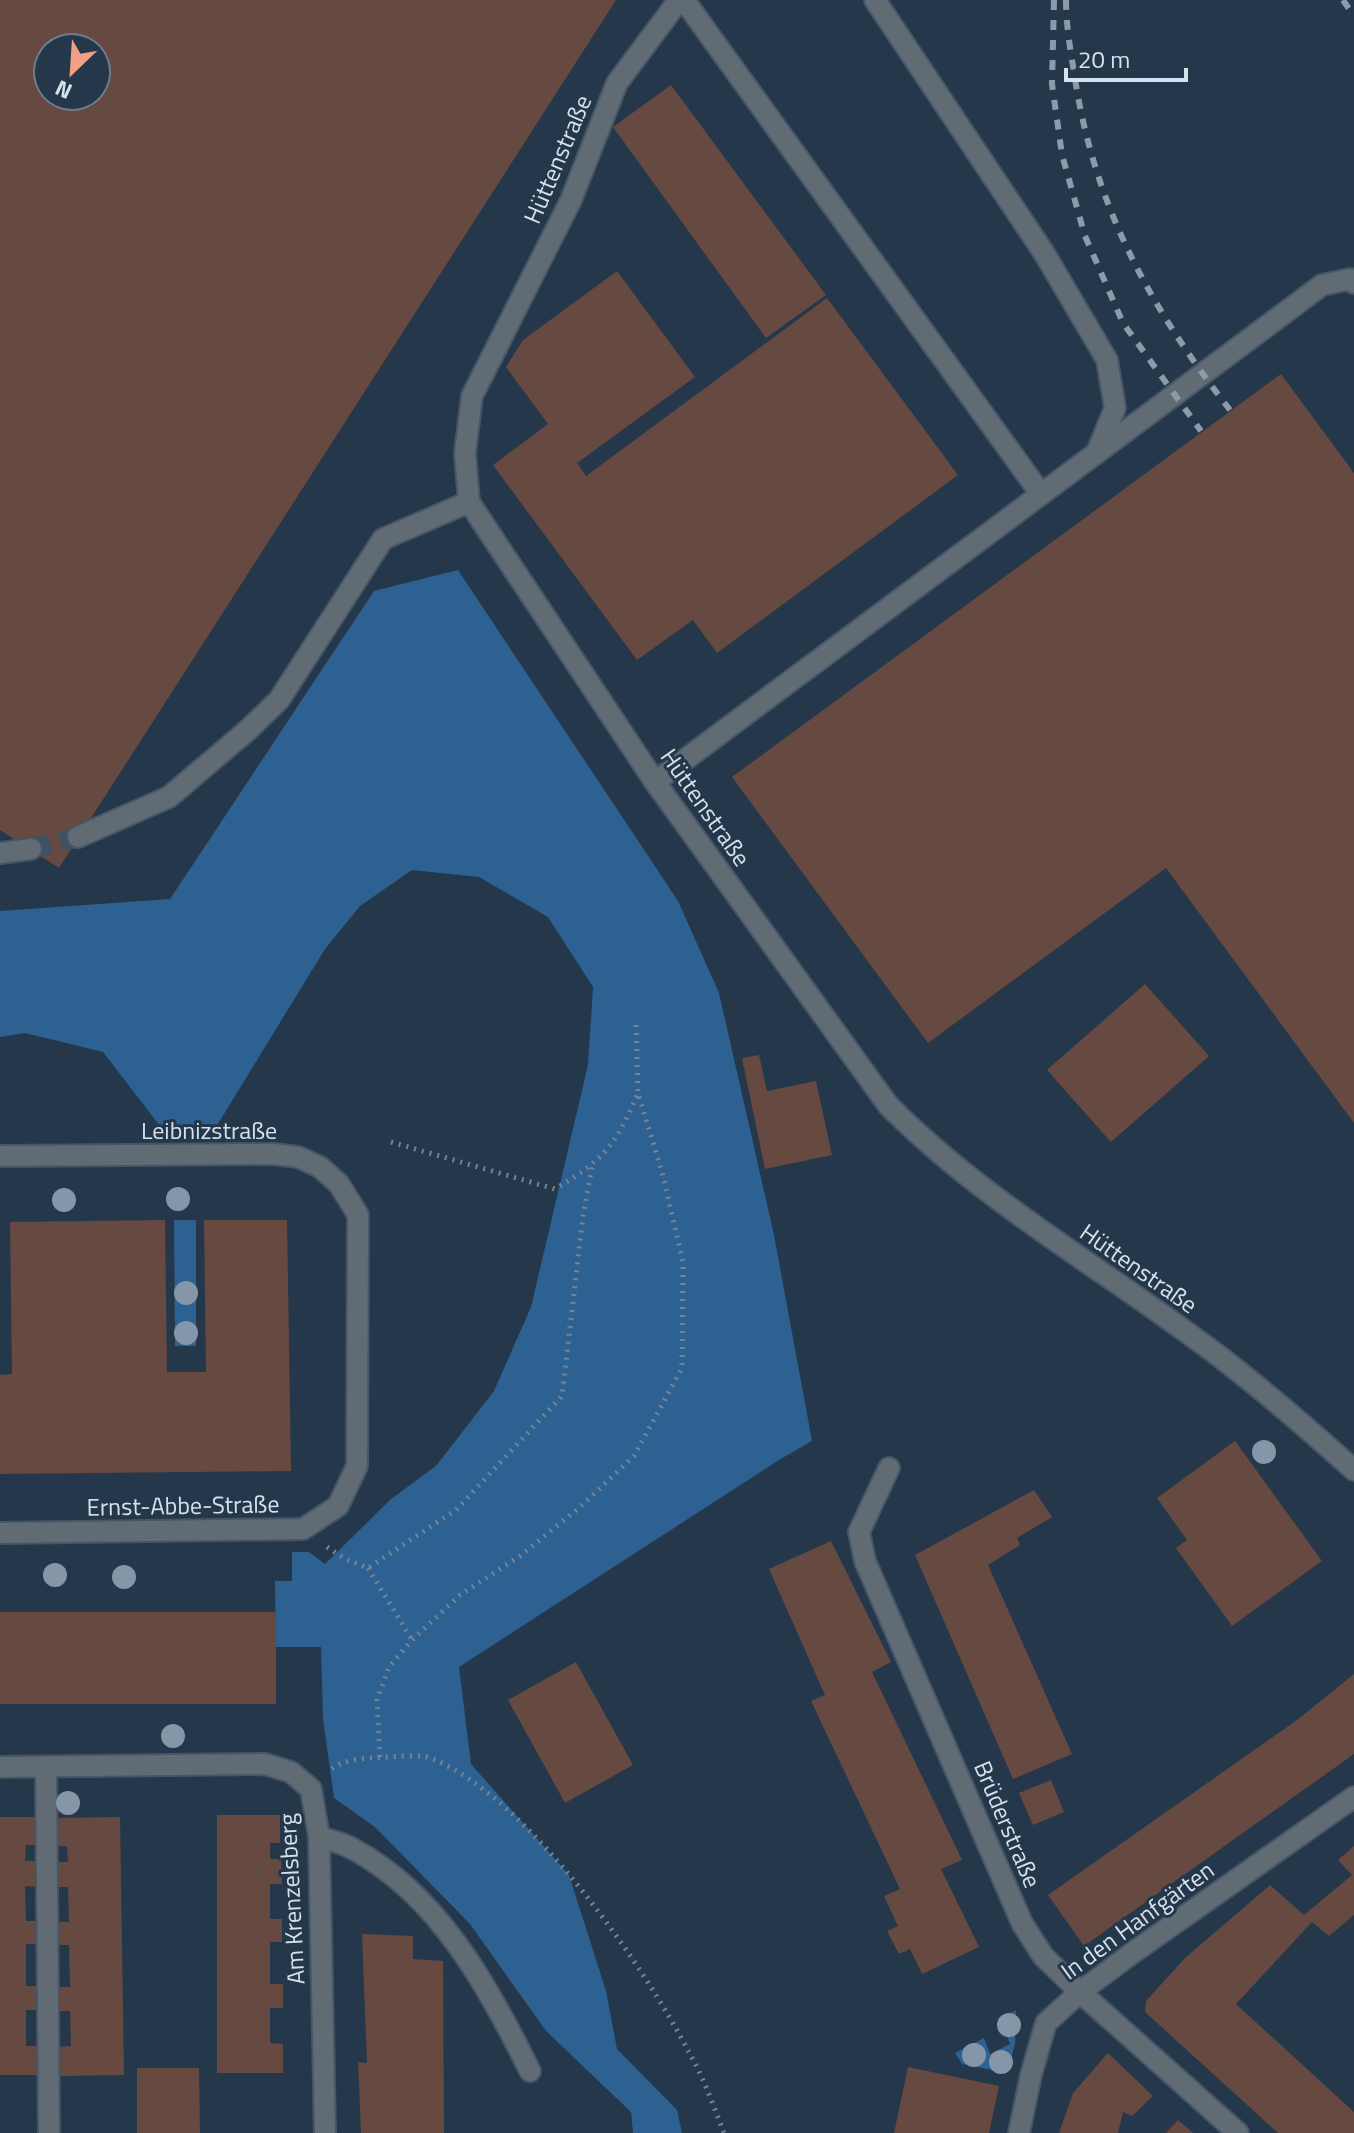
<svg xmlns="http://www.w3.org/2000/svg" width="1354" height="2133" viewBox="0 0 1354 2133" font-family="'Titillium Web',sans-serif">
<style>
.green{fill:#2c6191}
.building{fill:#664940;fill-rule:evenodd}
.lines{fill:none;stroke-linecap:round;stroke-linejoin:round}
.minor-tunnel{stroke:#3f5163;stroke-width:20;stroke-dasharray:20 10;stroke-linecap:butt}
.minor-casing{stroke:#455668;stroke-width:24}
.path{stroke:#748494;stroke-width:5;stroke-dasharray:2 6;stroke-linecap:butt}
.minor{stroke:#616b74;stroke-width:20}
.rail{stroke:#8c9aa9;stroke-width:6;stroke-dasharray:10 10;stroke-linecap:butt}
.tree{fill:#8496a7}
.labels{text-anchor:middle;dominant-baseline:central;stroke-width:6;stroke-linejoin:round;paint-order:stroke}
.street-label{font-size:24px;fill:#d5e1ed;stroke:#25384b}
</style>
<rect width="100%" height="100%" fill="#25384b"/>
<path class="green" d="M 458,570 L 678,901 L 719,993 L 774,1235 L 812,1441 L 779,1460 L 459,1667 L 471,1764 L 569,1875 L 606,1991 L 617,2049 L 677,2110 L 682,2133 L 633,2133 L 631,2112 L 546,2031 L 470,1924 L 375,1827 L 334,1798 L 323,1719 L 321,1647 L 276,1647 L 275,1581 L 292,1581 L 292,1552 L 309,1552 L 325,1564 L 391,1499 L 436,1466 L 494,1391 L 531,1307 L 588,1065 L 593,987 L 548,917 L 479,877 L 412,870 L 360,906 L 325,949 L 216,1127 L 160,1126 L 103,1052 L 25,1033 L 0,1037 L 0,911 L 170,899 L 374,591 Z
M 174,1220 L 196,1220 L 196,1346 L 175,1346 Z
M 1016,2010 L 1015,2044 L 1007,2073 L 962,2064 L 955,2053 L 984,2038 L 990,2054 L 1010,2044 L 1000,2019 Z"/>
<path class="building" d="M 0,0 L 616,0 L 59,868 L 0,830 ZM 48,48 L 96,48 L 96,96 L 48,96 Z
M 671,85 L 826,295 L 766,338 L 613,127 Z
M 617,271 L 695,377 L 577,463 L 586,476 L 827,298 L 958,475 L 717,653 L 693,620 L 637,660 L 493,465 L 548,424 L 506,367 L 523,340 Z
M 1281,374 L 1354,473 L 1354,1123 L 1166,868 L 928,1043 L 732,777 Z
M 1145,984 L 1209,1056 L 1111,1142 L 1047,1070 Z
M 759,1055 L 767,1091 L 816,1081 L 832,1155 L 765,1169 L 742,1058 Z
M 165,1220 L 167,1372 L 206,1372 L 204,1220 L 287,1220 L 291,1471 L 0,1474 L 0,1375 L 12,1374 L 10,1222 Z
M 1235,1441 L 1322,1561 L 1232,1626 L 1176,1548 L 1187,1540 L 1157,1498 Z
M 1034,1490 L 1052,1517 L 1017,1538 L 1020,1545 L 988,1565 L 1072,1754 L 1013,1779 L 915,1555 Z
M 831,1541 L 891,1662 L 872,1672 L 962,1860 L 941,1869 L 979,1947 L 922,1974 L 910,1949 L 899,1954 L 887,1931 L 898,1926 L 884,1896 L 900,1889 L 811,1701 L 825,1695 L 769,1569 Z
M 0,1612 L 276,1612 L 276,1704 L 0,1704 Z
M 576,1662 L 633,1765 L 565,1803 L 508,1700 Z
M 1354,1674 L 1354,1754 L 1084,1946 L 1048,1895 L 1297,1720 Z
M 1051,1780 L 1064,1812 L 1033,1825 L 1019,1793 Z
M 217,1815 L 280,1815 L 280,1843 L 270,1843 L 270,1859 L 281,1859 L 282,1884 L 270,1884 L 270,1919 L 282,1919 L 282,1942 L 270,1942 L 270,1984 L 283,1984 L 283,2008 L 270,2008 L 270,2043 L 283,2044 L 283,2073 L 217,2073 Z
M 0,1817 L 36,1817 L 36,1845 L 26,1845 L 25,1861 L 37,1861 L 37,1887 L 25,1886 L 26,1921 L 38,1921 L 38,1944 L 26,1944 L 26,1986 L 39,1986 L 39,2010 L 26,2010 L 26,2046 L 39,2046 L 39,2075 L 0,2075 Z
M 120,1817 L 124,2075 L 58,2076 L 58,2047 L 71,2046 L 70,2011 L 57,2011 L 57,1987 L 70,1987 L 69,1945 L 57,1945 L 56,1922 L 69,1922 L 68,1887 L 56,1887 L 56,1862 L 68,1862 L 67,1846 L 57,1846 L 57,1818 Z
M 1354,1846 L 1354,1915 L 1329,1936 L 1312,1922 L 1236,2004 L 1354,2112 L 1354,2133 L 1278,2133 L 1145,2012 L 1146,2001 L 1185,1958 L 1270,1885 L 1304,1915 L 1352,1875 L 1338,1860 Z
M 362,1934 L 413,1936 L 413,1959 L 443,1961 L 444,2133 L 361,2133 L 358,2062 L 367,2063 Z
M 1108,2053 L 1153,2096 L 1132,2116 L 1123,2112 L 1118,2133 L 1059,2133 L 1073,2093 Z
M 908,2067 L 999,2086 L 989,2133 L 894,2133 Z
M 137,2068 L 199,2068 L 200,2133 L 137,2133 Z
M 1178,2120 L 1193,2133 L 1166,2133 Z"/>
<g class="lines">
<path class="minor-tunnel" d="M 31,849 L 78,837"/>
<g class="minor-casing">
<path id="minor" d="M 679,0 L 617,83 L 571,200 L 472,396 L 465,453 L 469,502 L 655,782 L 888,1105 C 990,1208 1120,1278 1233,1367 C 1275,1400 1315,1435 1354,1470
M 684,0 L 1041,494
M 875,0 L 1044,253 L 1107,360 L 1115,408 L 1098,450
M 655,782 L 1322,285 L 1350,279 L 1354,283
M 78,837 L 169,797 L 248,730 L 279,700 L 383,539 L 469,502
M 0,853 L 31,849
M 0,1156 L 273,1154 L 298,1157 L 320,1167 L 339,1184 L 358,1215 L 357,1466 L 338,1506 L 303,1529 L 0,1533
M 889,1468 L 859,1532 L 865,1561 L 1022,1923 L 1043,1956 L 1080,1992 L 1238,2133
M 0,1767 L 265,1764 L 291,1772 L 311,1789 L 319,1837 L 325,2133
M 46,1767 L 49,2133
M 319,1837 C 330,1840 343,1843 353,1849 C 439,1895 488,1987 530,2071
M 1019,2133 L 1031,2075 L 1046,2023 L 1080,1992 L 1131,1954 L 1354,1797"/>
</g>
<path class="path" d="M 391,1142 L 555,1189 C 602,1161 616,1146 637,1095
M 327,1547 L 345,1559 L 368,1568 L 456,1510 L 562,1396 L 583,1216 L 592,1167
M 368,1568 L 412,1640
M 380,1757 L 377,1700 L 389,1667 L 412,1640 L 460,1595 L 520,1556 L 580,1507 L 634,1456 L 682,1368 L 683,1262 L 662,1172 L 638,1093 L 636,1021
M 332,1769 C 343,1759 369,1758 384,1757 C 398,1757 420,1753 433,1759 C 528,1798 643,1964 690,2054 C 704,2079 714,2107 724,2133"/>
<use href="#minor" class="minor"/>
<path class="rail" d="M 1054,0 L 1052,84 L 1062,155 L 1085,236 L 1123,323 L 1201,431
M 1066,0 C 1066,24 1070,48 1074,72 C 1093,204 1149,306 1230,410
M 1343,0 L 1354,16"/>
</g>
<g class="tree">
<circle cx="178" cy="1199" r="12"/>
<circle cx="64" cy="1200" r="12"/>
<circle cx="186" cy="1293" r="12"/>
<circle cx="186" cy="1333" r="12"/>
<circle cx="1264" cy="1452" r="12"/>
<circle cx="55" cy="1575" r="12"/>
<circle cx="124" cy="1577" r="12"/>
<circle cx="173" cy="1736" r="12"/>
<circle cx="68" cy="1803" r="12"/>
<circle cx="1009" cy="2025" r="12"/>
<circle cx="974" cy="2055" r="12"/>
<circle cx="1001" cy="2062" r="12"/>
</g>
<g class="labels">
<g class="street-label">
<text transform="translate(557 159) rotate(-67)">Hüttenstraße</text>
<text transform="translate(706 807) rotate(55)">Hüttenstraße</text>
<text x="209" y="1130">Leibnizstraße</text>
<text transform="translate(1139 1268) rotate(35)">Hüttenstraße</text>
<text transform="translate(183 1505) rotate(-1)">Ernst-Abbe-Straße</text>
<text transform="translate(1008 1824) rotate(67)">Brüderstraße</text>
<text transform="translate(291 1899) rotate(-93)">Am Krenzelsberg</text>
<text transform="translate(1137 1920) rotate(-36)">In den Hanfgärten</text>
</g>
</g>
<g transform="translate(72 72) rotate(205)"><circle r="38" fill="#25384b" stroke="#6b7c8c" stroke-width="2"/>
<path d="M0-6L14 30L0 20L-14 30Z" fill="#f39f84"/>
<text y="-12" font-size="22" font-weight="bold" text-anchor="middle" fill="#d5e1ed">N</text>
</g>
<path d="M1066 68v12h120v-12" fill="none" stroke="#d5e1ed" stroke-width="4"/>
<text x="1078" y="68" font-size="24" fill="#d5e1ed" stroke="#25384b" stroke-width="6" paint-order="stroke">20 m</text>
</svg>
